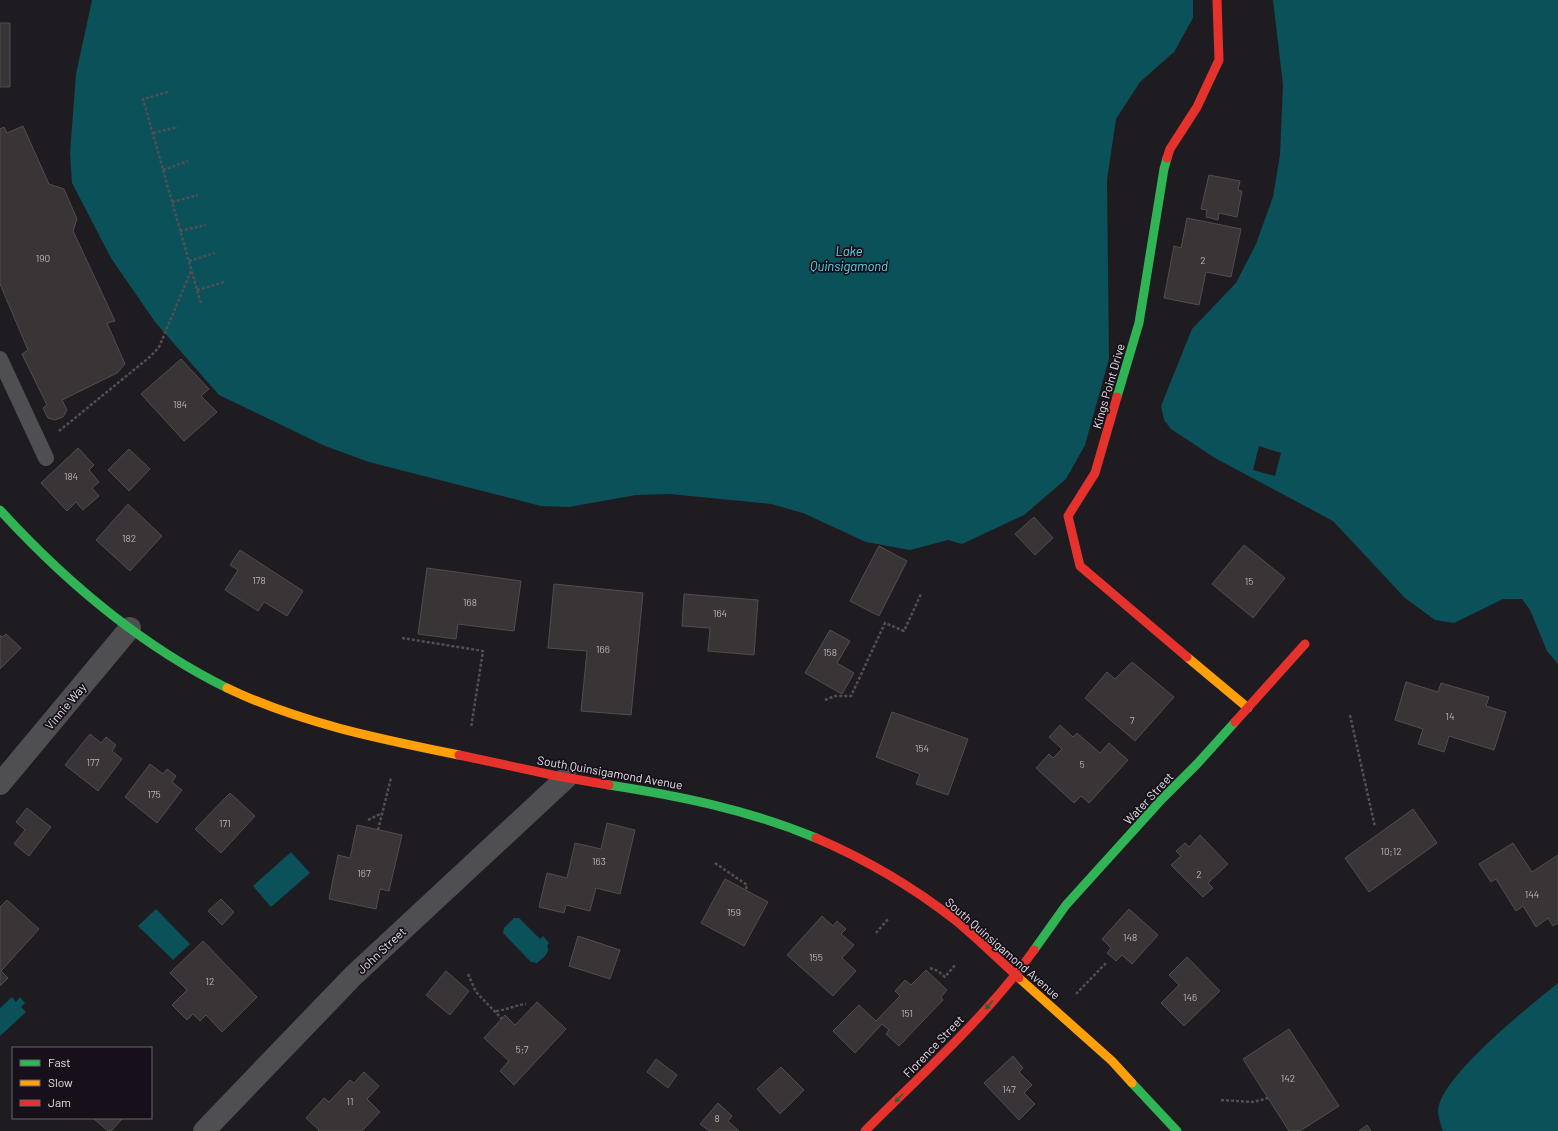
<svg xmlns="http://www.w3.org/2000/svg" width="1558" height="1131" viewBox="0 0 1558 1131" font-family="Barlow,sans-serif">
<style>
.water{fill:#0b5159}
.pier{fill:#1f1c21}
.building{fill:#393436;stroke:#514d4f}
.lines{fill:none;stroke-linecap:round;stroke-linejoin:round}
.path{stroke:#504f52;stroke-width:2.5;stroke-dasharray:3 2;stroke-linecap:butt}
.lane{stroke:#4f4e51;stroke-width:16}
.street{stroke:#4f4e51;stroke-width:22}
.fast{stroke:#30b455;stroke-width:9}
.slow{stroke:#ff9f0a;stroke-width:9}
.jam{stroke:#e5322d;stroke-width:9}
.oneway{fill:#246238}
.labels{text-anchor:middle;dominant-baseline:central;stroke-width:3.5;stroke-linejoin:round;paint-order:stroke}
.number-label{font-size:10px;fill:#b9b5bb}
.street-label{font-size:12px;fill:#e4e0e7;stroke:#17101a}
.water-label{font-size:13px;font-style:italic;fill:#57d9ec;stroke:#17101a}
</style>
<rect width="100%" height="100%" fill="#1f1c21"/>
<path class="water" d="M 92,0 L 1193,0 L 1193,18 L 1174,52 L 1140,82 L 1116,119 L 1107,180 L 1109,359 L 1085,445 L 1066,479 L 1024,515 L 962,544 L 948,540 L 910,550 L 866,542 L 803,513 L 771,504 L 670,494 L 636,495 L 569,507 L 541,506 L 369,462 L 325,446 L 219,395 L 155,322 L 111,258 L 72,183 L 70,153 L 76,74 Z
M 1273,0 L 1558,0 L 1558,664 L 1547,651 L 1530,610 L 1522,599 L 1503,599 L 1454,623 L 1435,620 L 1405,598 L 1333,521 L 1215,458 L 1171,429 L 1164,420 L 1161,406 L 1192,329 L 1236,283 L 1256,244 L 1273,197 L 1280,155 L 1283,85 Z
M 291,852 L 310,873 L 271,907 L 253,886 Z
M 156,909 L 190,944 L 173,960 L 138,926 Z
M 514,918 L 519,918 L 540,939 L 543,936 L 549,943 L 547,946 C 551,954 542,958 537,963 L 531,962 L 503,933 L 504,928 Z
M 1558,983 L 1558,1131 L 1443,1131 C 1441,1125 1438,1117 1438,1110 C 1441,1076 1531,1005 1558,983 Z
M 12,997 L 16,1002 L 20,997 L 25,1003 L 21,1007 L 26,1012 L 0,1036 L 0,1008 Z"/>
<path class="pier" d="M 1259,446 L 1281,453 L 1275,476 L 1253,470 Z"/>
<path class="building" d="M 0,23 L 10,23 L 10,87 L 0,87 Z
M 23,126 L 49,184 L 64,189 L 77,219 L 73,231 L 115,321 L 107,323 L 125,364 L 117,373 L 62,400 L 67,410 L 63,417 L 55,420 L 48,418 L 43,408 L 47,405 L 22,354 L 28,350 L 0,284 L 0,129 L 4,127 L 7,133 Z
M 1209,175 L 1240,181 L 1238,190 L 1242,191 L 1237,217 L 1219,213 L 1218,220 L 1206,217 L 1207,210 L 1201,209 Z
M 1187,218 L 1241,229 L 1231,277 L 1206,272 L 1199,305 L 1164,298 L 1174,246 L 1181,248 Z
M 181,359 L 209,389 L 201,396 L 217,412 L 184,441 L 141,394 Z
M 78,448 L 94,465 L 89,470 L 99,482 L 92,488 L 99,496 L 83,510 L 76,502 L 67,511 L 41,483 Z
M 129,449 L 150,469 L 129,491 L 108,470 Z
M 128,504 L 162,536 L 130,571 L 96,540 Z
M 1034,517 L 1053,538 L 1035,555 L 1015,534 Z
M 1244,545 L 1285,578 L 1253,618 L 1212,584 Z
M 879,546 L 907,561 L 879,616 L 850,601 Z
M 240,550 L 303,591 L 287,616 L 264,602 L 258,611 L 225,590 L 238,570 L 230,565 Z
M 427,568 L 521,581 L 514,631 L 458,624 L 456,639 L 418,634 Z
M 554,584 L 643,593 L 631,715 L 581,711 L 587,651 L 548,648 Z
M 684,594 L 758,600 L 754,655 L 708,651 L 710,628 L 682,626 Z
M 830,630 L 850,641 L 837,663 L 854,673 L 842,694 L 805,673 Z
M 6,634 L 21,648 L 0,669 L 0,635 L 2,637 Z
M 1132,662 L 1174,697 L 1135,741 L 1085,698 L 1107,672 L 1115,679 Z
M 1406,682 L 1438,692 L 1441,683 L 1489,697 L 1486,706 L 1506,712 L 1494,750 L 1449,736 L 1444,752 L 1418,744 L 1423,729 L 1395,720 Z
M 892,712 L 968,739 L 948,795 L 916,784 L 920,774 L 876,757 Z
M 1060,725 L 1073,737 L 1077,733 L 1100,753 L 1109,743 L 1128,760 L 1089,803 L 1081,796 L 1074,803 L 1036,768 L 1049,754 L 1053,758 L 1062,749 L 1049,737 Z
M 90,734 L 101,743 L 106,737 L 116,745 L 112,751 L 122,759 L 98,791 L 65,765 Z
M 150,764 L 163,774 L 167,769 L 176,776 L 172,782 L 182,790 L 157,823 L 125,797 Z
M 230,793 L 255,816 L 221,853 L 195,829 Z
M 27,808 L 51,827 L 29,856 L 14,844 L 25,830 L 16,822 Z
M 1413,809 L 1437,843 L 1369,892 L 1345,858 Z
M 607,823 L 635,830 L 620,894 L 596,888 L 590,911 L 566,905 L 564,913 L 539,907 L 547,873 L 567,878 L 575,843 L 601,849 Z
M 357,825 L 402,835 L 389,891 L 380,889 L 376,909 L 329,899 L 338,855 L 350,858 Z
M 1200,835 L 1228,864 L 1208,883 L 1213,888 L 1203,897 L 1171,865 L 1181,856 L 1176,851 L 1185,843 L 1189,847 Z
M 1513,843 L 1532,872 L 1558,855 L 1558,923 L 1553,926 L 1548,918 L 1536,927 L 1523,906 L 1516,911 L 1496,879 L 1491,882 L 1479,864 Z
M 725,879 L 768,902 L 744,946 L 701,923 Z
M 221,899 L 234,912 L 222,925 L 208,911 Z
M 7,900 L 39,929 L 1,971 L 8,978 L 0,986 L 0,907 Z
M 1129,909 L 1158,935 L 1132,964 L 1122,955 L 1116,961 L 1107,953 L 1111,948 L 1102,939 Z
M 822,916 L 833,926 L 837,921 L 846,929 L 841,934 L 854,945 L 842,958 L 856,971 L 833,996 L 787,955 Z
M 578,936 L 620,950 L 610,979 L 569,966 Z
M 203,941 L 257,997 L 222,1032 L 206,1015 L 200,1021 L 193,1014 L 187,1020 L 172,1005 L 187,990 L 170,973 Z
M 1187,957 L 1220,991 L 1184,1026 L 1161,1003 L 1179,985 L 1169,975 Z
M 926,970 L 947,990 L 941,997 L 943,1000 L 899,1046 L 886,1034 L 889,1030 L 882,1024 L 855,1053 L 833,1031 L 859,1005 L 876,1021 L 900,996 L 895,991 L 905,980 L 911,985 Z
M 446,971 L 469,991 L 450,1015 L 426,995 Z
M 537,1002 L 566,1029 L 514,1085 L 500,1071 L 509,1061 L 484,1038 L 505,1015 L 515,1025 Z
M 1289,1029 L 1339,1106 L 1300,1131 L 1289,1131 L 1243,1059 Z
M 1013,1056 L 1023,1068 L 1019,1072 L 1032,1085 L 1024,1093 L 1035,1104 L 1019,1120 L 984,1083 Z
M 656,1059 L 677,1075 L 668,1088 L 647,1072 Z
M 781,1067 L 804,1090 L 780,1114 L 757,1089 Z
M 364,1072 L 379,1086 L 367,1099 L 380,1112 L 362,1131 L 318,1131 L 319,1130 L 306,1118 L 324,1098 L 329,1102 L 350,1080 L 354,1083 Z
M 718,1103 L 732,1116 L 728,1121 L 739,1131 L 709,1131 L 700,1124 Z
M 93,1118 L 123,1118 L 111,1131 L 108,1131 Z
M 1367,1125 L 1371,1131 L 1359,1131 Z"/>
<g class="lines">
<path class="path" d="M 168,92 L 143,99 L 201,304
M 153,133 L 178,127
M 163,170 L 188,161
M 172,202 L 198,195
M 180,231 L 206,225
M 189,261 L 215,253
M 197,290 L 225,282
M 59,431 L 151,356 L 159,347 L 191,271
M 402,638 L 483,651 L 471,728
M 825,700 L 835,696 L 851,696 L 885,623 L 904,631 L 921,594
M 1350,715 L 1375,827
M 368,820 L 382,813
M 378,830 L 391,778
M 715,863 L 747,885 L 746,890
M 876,933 L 889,918
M 930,968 L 938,971 L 945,977 L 956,964
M 468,974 L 476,992 L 502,1019
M 1076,994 L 1107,962
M 496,1011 C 507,1010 515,1005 526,1004
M 1221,1100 L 1253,1102 L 1268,1098"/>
<path class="lane" d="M 0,359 L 46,458"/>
<path class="street" d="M 0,784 L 130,628
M 204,1131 L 353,976 L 566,778"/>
<path class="fast" d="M 1117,397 L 1139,323 L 1164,169 L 1167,158
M 0,510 C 65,581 140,645 227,688
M 609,785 C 680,796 749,810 816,838
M 1034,950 L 1066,905 L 1162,799 L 1197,764 L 1235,722
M 1132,1083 L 1177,1131"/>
<path class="slow" d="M 1187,657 L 1248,708
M 227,688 C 300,723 380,739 459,755
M 1019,978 L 1112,1061 L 1132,1083"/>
<path class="jam" d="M 1167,158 L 1170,149 L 1197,107 L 1219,60 L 1217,0
M 1117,397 L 1095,473 L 1068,516 L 1080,566 L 1187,657
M 1235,722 L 1305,644
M 459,755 L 557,776 L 609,785
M 816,838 C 865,859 913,887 955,920 C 977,938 998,959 1019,978
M 865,1131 C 923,1073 986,1017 1034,950"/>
</g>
<defs><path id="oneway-solid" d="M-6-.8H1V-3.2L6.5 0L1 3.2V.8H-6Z"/></defs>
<g class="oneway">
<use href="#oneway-solid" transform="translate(989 1005) rotate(132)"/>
<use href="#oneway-solid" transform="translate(899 1098) rotate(135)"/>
</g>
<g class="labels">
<g class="number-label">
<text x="43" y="258">190</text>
<text x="1203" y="260">2</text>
<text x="180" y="404">184</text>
<text x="71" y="476">184</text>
<text x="129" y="538">182</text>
<text x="259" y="580">178</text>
<text x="1249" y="581">15</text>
<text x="470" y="602">168</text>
<text x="720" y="613">164</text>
<text x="603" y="649">166</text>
<text x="830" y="652">158</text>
<text x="1450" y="716">14</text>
<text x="1132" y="720">7</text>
<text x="922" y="748">154</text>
<text x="93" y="762">177</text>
<text x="1082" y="764">5</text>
<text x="154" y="794">175</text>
<text x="225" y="823">171</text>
<text x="1391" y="851">10;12</text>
<text x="599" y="861">163</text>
<text x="364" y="873">167</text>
<text x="1199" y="874">2</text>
<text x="1532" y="894">144</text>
<text x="734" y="912">159</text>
<text x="1130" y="937">148</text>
<text x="816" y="957">155</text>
<text x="210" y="981">12</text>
<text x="1190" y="997">146</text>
<text x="907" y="1013">151</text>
<text x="522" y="1049">5;7</text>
<text x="1288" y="1078">142</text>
<text x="1009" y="1089">147</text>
<text x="350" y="1101">11</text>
<text x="717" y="1118">8</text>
</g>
<g class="street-label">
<text transform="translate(1108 386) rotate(-74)">Kings Point Drive</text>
<text transform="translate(65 706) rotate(-50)">Vinnie Way</text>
<text transform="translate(610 772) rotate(10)">South Quinsigamond Avenue</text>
<text transform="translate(1148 798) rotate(-47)">Water Street</text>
<text transform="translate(1003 948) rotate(41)">South Quinsigamond Avenue</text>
<text transform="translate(381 950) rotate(-43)">John Street</text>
<text transform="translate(933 1046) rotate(-46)">Florence Street</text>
</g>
<g class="water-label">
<text x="849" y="251">Lake<tspan x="849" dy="15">Quinsigamond</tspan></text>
</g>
</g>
<rect x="12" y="1047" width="140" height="72" fill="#17101a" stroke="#69636c"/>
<rect x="20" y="1060" width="20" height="6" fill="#30b455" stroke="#69636c"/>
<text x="48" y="1067" font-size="12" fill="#e4e0e7">Fast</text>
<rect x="20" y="1080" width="20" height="6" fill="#ff9f0a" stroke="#69636c"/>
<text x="48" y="1087" font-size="12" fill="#e4e0e7">Slow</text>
<rect x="20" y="1100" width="20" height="6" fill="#e5322d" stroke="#69636c"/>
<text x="48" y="1107" font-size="12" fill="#e4e0e7">Jam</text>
</svg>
